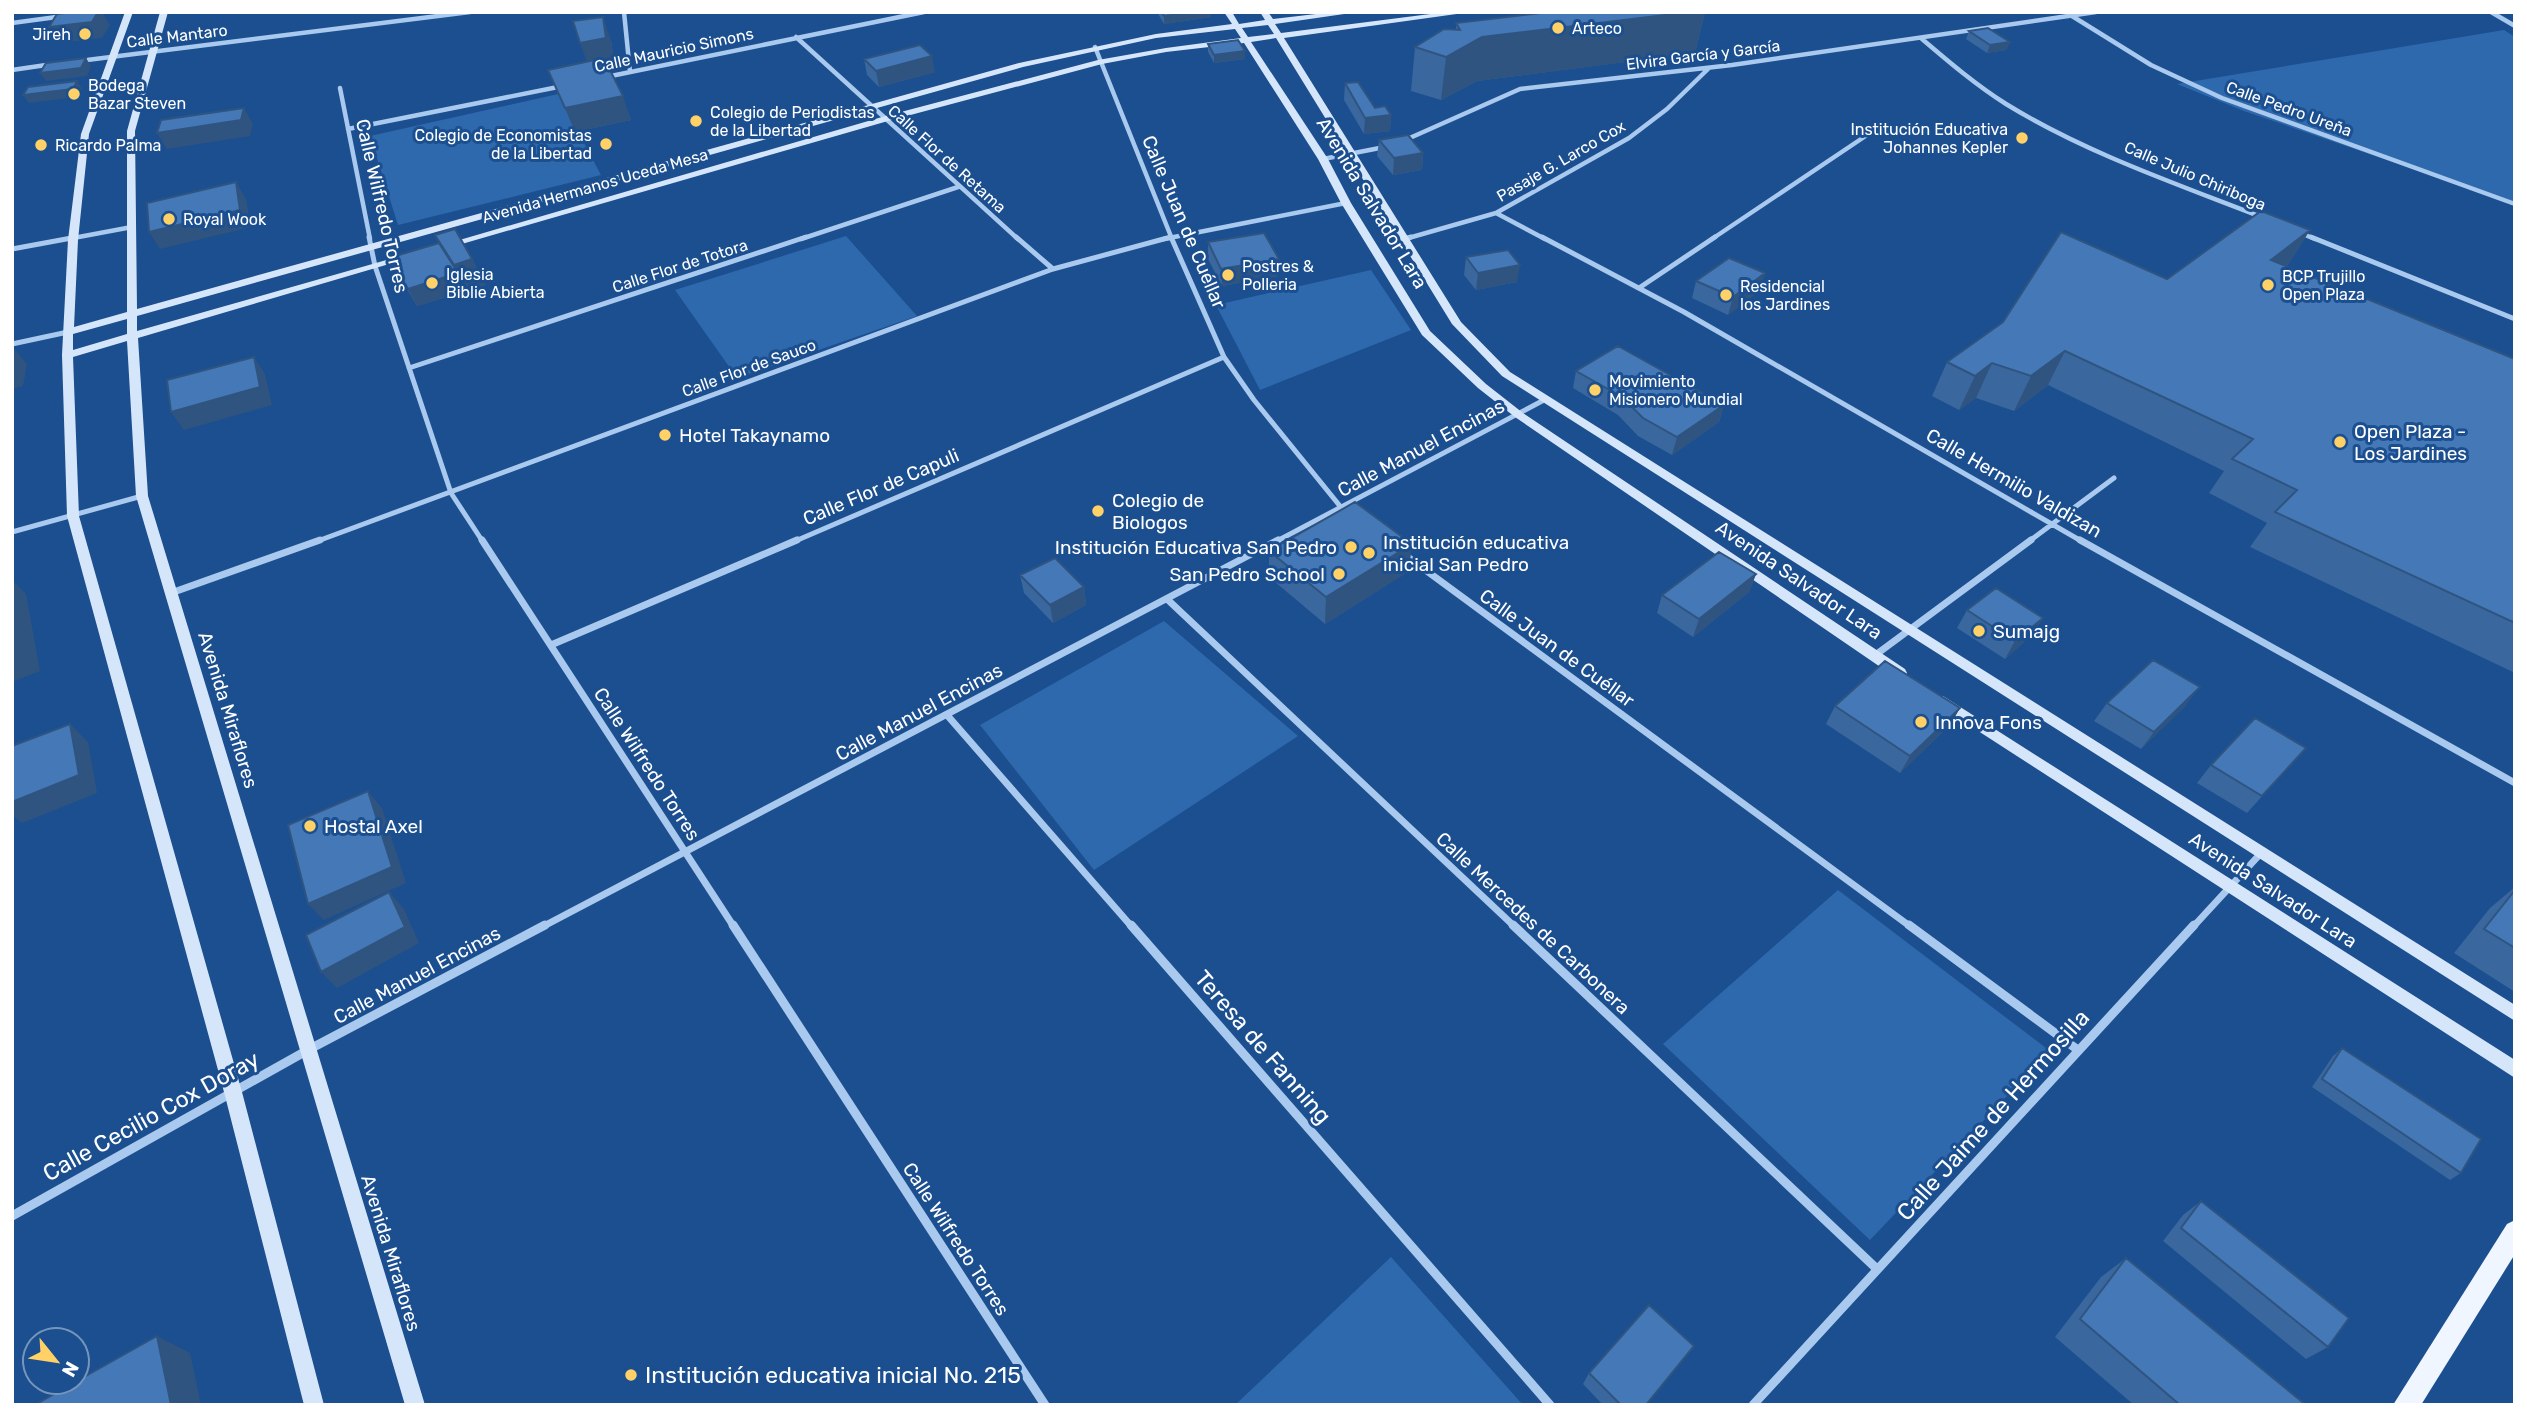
<svg xmlns="http://www.w3.org/2000/svg" width="2527" height="1417" viewBox="0 0 2527 1417" font-family="Rubik,sans-serif">
<style>
.green{fill:#2e69ad}
.lines{fill:none;stroke-linecap:round;stroke-linejoin:round}
.street-far3{stroke:#a9c9ee;stroke-width:4.5}
.street-far2{stroke:#a9c9ee;stroke-width:5}
.street-far1{stroke:#a9c9ee;stroke-width:7}
.street{stroke:#a9c9ee;stroke-width:9}
.secondary{fill:#d6e6fa;fill-rule:evenodd}
.primary{fill:#f0f6ff;fill-rule:evenodd}
.wall{fill:#3a679d}
.shaded-wall{fill:#305480}
.building{fill:#4478b7;stroke:#305480;stroke-width:2}
.poi-dot{fill:#ffd166;stroke:#1b4f8f;stroke-width:2.5}
.labels{text-anchor:middle;dominant-baseline:central;stroke-width:6;stroke-linejoin:round;paint-order:stroke}
.far-poi-label{font-size:16px;fill:#fff;stroke:#1b4f8f;text-anchor:start}
.far-street-label{font-size:16px;fill:#fff;stroke:#1b4f8f}
.street-label{font-size:19px;fill:#fff;stroke:#1b4f8f}
.poi-label{font-size:19px;fill:#fff;stroke:#1b4f8f;text-anchor:start}
.near-street-label{font-size:23px;fill:#fff;stroke:#1b4f8f}
.near-poi-label{font-size:23px;fill:#fff;stroke:#1b4f8f;text-anchor:start}
</style>
<rect width="100%" height="100%" fill="#1b4f8f"/>
<path class="green" d="M 2504,30 L 2515,37 L 2515,204 L 2244,111 L 2177,84 Z
M 558,94 L 601,175 L 398,225 L 370,136 Z
M 846,236 L 917,316 L 737,378 L 675,290 Z
M 1371,270 L 1411,330 L 1260,390 L 1216,305 Z
M 1164,621 L 1298,736 L 1094,870 L 980,725 Z
M 1838,890 L 2050,1051 L 1870,1240 L 1663,1044 Z
M 1391,1257 L 1523,1405 L 1235,1405 Z"/>
<g class="lines">
<path class="street-far3" d="M 624,12 L 630,72
M 2491,12 L 2515,26
M 2072,16 L 2151,65 L 2222,98 L 2515,204
M 12,23 L 64,16
M 796,37 L 1018,239
M 1922,39 C 1949,62 1976,85 2006,104 C 2086,153 2177,184 2264,218
M 1095,47 L 1172,239
M 79,61 L 470,12
M 12,70 L 53,64
M 606,77 L 924,12
M 340,88 L 370,239
M 348,129 L 563,86
M 1403,141 L 1520,89 L 1732,65 L 2096,12
M 1323,159 L 1385,147
M 1496,213 L 1545,239
M 2298,232 L 2315,239
M 68,239 L 132,227
M 801,239 L 958,187
M 1164,239 L 1346,203
M 1405,239 L 1496,213 L 1629,138 L 1667,109 L 1708,69
M 1712,239 L 1876,129"/>
<path class="street-far2" d="M 369,237 L 375,266 L 451,493 L 483,542
M 1016,237 L 1053,269
M 1171,237 L 1224,357 L 1254,400 L 1344,511
M 1542,237 L 1684,312 L 2083,542
M 2311,237 L 2515,319
M 1404,239 L 1411,237
M 12,249 L 77,237
M 1639,288 L 1715,237
M 12,344 L 68,332
M 409,368 L 806,237
M 12,532 L 142,496
M 315,542 L 1053,269 L 1171,237
M 793,542 L 1224,357
M 1275,542 L 1544,400
M 2028,542 L 2114,478"/>
<path class="street-far1" d="M 482,540 L 734,927
M 2080,540 L 2515,783
M 1405,555 L 1911,927
M 171,593 L 320,540
M 1167,599 L 1515,927
M 551,645 L 797,540
M 1874,656 L 2031,540
M 947,715 L 1132,927
M 542,927 L 1278,540
M 2193,927 L 2262,852"/>
<path class="street" d="M 733,925 L 1045,1405
M 1131,925 L 1550,1405
M 1513,925 L 1877,1269
M 1909,925 L 2078,1050
M 12,1216 L 308,1050 L 545,925
M 1753,1405 L 2194,925"/>
<path class="secondary" d="M 125,12 L 133,12 L 89,134 L 78,240 L 74,327 L 127,312 L 127,131 L 160,12 L 168,12 L 135,131 L 137,309 L 1019,63 L 1156,34 L 1232,24 L 1224,12 L 1232,12 L 1239,24 L 1265,20 L 1260,12 L 1268,12 L 1273,19 L 1333,12 L 1358,12 L 1275,24 L 1281,33 L 1446,12 L 1471,12 L 1284,38 L 1461,322 L 1510,372 L 2515,1005 L 2515,1021 L 1502,376 L 1452,324 L 1276,38 L 1251,42 L 1328,159 L 1351,203 L 1430,331 L 1486,384 L 1523,413 L 1905,669 L 1907,673 L 1905,677 L 1895,677 L 1515,417 L 1478,388 L 1422,335 L 1341,203 L 1318,159 L 1244,43 L 1166,52 L 1102,64 L 888,121 L 448,248 L 439,246 L 882,117 L 1098,60 L 1166,48 L 1241,38 L 1235,29 L 1156,38 L 1023,67 L 137,316 L 137,331 L 404,255 L 413,257 L 138,338 L 148,496 L 425,1405 L 405,1405 L 136,496 L 127,341 L 73,357 L 79,516 L 242,1092 L 324,1405 L 304,1405 L 224,1092 L 67,516 L 62,355 L 68,240 L 81,134 ZM 1268,25 L 1274,34 L 1248,37 L 1242,28 ZM 127,319 L 127,334 L 73,350 L 73,334 Z
M 1943,696 L 2515,1060 L 2515,1078 L 1938,705 L 1936,701 Z"/>
<path class="primary" d="M 2515,1220 L 2515,1254 L 2421,1405 L 2393,1405 L 2507,1224 Z"/>
</g>
<path class="wall" d="M 1157,12 L 1211,12 L 1211,17 L 1164,24 Z
M 1527,12 L 1705,12 L 1695,53 L 1477,81 L 1441,100 L 1411,91 L 1415,47 L 1456,30 L 1456,23 L 1527,15 Z
M 1969,31 L 2010,42 L 2006,50 L 1987,53 L 1966,39 Z
M 611,40 L 614,62 L 607,63 L 631,120 L 575,132 L 548,70 L 587,62 Z
M 1208,44 L 1245,59 L 1214,63 L 1208,52 Z
M 864,59 L 935,72 L 879,87 L 867,75 Z
M 1345,83 L 1375,108 L 1391,115 L 1390,131 L 1364,134 L 1344,100 Z
M 1379,140 L 1423,153 L 1422,170 L 1393,175 L 1377,156 Z
M 2310,230 L 2289,263 L 2286,266 L 2515,359 L 2515,673 L 2250,547 L 2267,523 L 2209,493 L 2224,471 L 2048,385 L 2014,411 L 1976,398 L 1959,410 L 1932,396 L 1947,362 L 2167,279 Z
M 435,235 L 472,259 L 485,285 L 417,306 L 389,258 L 439,243 Z
M 1208,242 L 1279,259 L 1278,276 L 1222,286 L 1208,259 Z
M 1466,257 L 1517,282 L 1476,290 L 1464,275 Z
M 1765,273 L 1759,291 L 1728,315 L 1692,298 L 1696,281 Z
M 1576,371 L 1724,405 L 1719,422 L 1672,455 L 1638,436 L 1618,415 L 1573,388 Z
M 1269,551 L 1409,571 L 1325,624 L 1269,577 Z
M 1756,574 L 1749,592 L 1693,637 L 1657,613 L 1662,595 Z
M 1020,575 L 1084,587 L 1086,605 L 1053,623 L 1024,593 Z
M 1967,610 L 2043,618 L 2032,635 L 2005,659 L 1957,628 Z
M 2107,703 L 2186,705 L 2141,749 L 2094,721 Z
M 1835,706 L 1960,708 L 1950,725 L 1900,773 L 1826,724 Z
M 2306,748 L 2247,813 L 2197,783 L 2211,765 Z
M 2515,887 L 2515,992 L 2454,953 L 2490,908 Z
M 2342,1048 L 2461,1173 L 2450,1180 L 2312,1087 L 2333,1056 Z
M 2201,1201 L 2328,1347 L 2306,1359 L 2163,1241 L 2183,1215 Z
M 2126,1258 L 2306,1405 L 2134,1405 L 2055,1337 L 2101,1277 Z
M 1589,1373 L 1646,1405 L 1603,1405 L 1583,1384 Z"/>
<path class="shaded-wall" d="M 98,12 L 102,12 L 110,25 L 102,38 L 59,43 L 49,27 Z
M 1186,12 L 1211,12 L 1211,17 L 1164,24 L 1164,16 Z
M 1537,12 L 1705,12 L 1695,53 L 1477,81 L 1441,100 L 1446,57 L 1482,37 L 1534,31 Z
M 2006,12 L 2022,12 L 2005,14 Z
M 603,17 L 611,40 L 614,62 L 589,67 L 580,43 Z
M 2010,42 L 2006,50 L 1987,53 L 1990,45 Z
M 1245,51 L 1245,59 L 1214,63 L 1214,55 Z
M 932,56 L 935,72 L 879,87 L 876,71 Z
M 86,58 L 91,66 L 87,76 L 46,81 L 40,73 Z
M 77,81 L 82,89 L 78,97 L 29,103 L 23,95 Z
M 623,96 L 631,120 L 575,132 L 565,108 Z
M 244,108 L 253,124 L 250,136 L 167,149 L 157,133 Z
M 1391,115 L 1390,131 L 1364,134 L 1365,118 Z
M 1423,153 L 1422,170 L 1393,175 L 1394,158 Z
M 236,182 L 246,199 L 251,227 L 160,249 L 149,232 Z
M 2310,230 L 2289,263 L 2251,293 L 2271,260 Z
M 472,259 L 485,285 L 417,306 L 408,289 L 458,273 L 454,265 Z
M 1279,259 L 1278,276 L 1222,286 L 1221,269 Z
M 1520,265 L 1517,282 L 1476,290 L 1478,273 Z
M 1765,273 L 1759,291 L 1728,315 L 1733,297 Z
M 12,346 L 27,364 L 23,386 L 12,389 Z
M 2065,351 L 2048,385 L 2014,411 L 2031,376 Z
M 254,357 L 265,374 L 272,405 L 184,430 L 171,412 Z
M 1992,363 L 1976,398 L 1959,410 L 1975,376 Z
M 1724,405 L 1719,422 L 1672,455 L 1677,437 Z
M 1412,544 L 1409,571 L 1325,624 L 1326,597 Z
M 1756,574 L 1749,592 L 1693,637 L 1699,619 Z
M 12,580 L 26,594 L 40,671 L 12,682 Z
M 1084,587 L 1086,605 L 1053,623 L 1050,605 Z
M 2043,618 L 2032,635 L 2005,659 L 2015,641 Z
M 2200,687 L 2186,705 L 2141,749 L 2154,732 Z
M 1960,708 L 1950,725 L 1900,773 L 1910,756 Z
M 70,724 L 88,742 L 97,793 L 22,823 L 12,815 L 12,802 Z
M 368,791 L 382,808 L 406,883 L 324,920 L 308,904 Z
M 389,892 L 404,909 L 419,943 L 337,988 L 321,972 Z
M 157,1336 L 190,1353 L 201,1405 L 171,1405 Z"/>
<path class="building" d="M 72,12 L 98,12 L 92,22 L 49,27 L 57,14 Z
M 1162,12 L 1185,12 L 1186,13 L 1164,16 Z
M 1549,12 L 1690,12 L 1482,37 L 1446,57 L 1415,47 L 1444,29 L 1460,30 L 1456,23 Z
M 603,17 L 606,38 L 580,43 L 573,21 Z
M 1988,28 L 2010,42 L 1990,45 L 1969,31 Z
M 1238,40 L 1245,51 L 1214,55 L 1208,44 Z
M 920,45 L 932,56 L 876,71 L 864,59 Z
M 86,58 L 81,68 L 40,73 L 46,63 Z
M 604,58 L 623,96 L 565,108 L 548,70 Z
M 77,81 L 73,89 L 23,95 L 28,87 Z
M 1358,82 L 1375,108 L 1385,106 L 1391,115 L 1365,118 L 1345,83 Z
M 244,108 L 241,120 L 157,133 L 161,120 Z
M 1408,135 L 1423,153 L 1394,158 L 1379,140 Z
M 236,182 L 240,210 L 149,232 L 147,203 Z
M 2261,211 L 2310,230 L 2271,260 L 2515,359 L 2515,623 L 2275,512 L 2297,490 L 2232,459 L 2253,439 L 2065,351 L 2031,376 L 1992,363 L 1975,376 L 1947,362 L 2003,322 L 2061,232 L 2167,279 Z
M 455,229 L 472,259 L 454,265 L 435,235 Z
M 1264,233 L 1279,259 L 1221,269 L 1208,242 Z
M 439,243 L 458,273 L 408,289 L 389,258 Z
M 1508,250 L 1520,265 L 1478,273 L 1466,257 Z
M 1729,258 L 1765,273 L 1733,297 L 1696,281 Z
M 1618,346 L 1724,405 L 1677,437 L 1643,418 L 1622,397 L 1576,371 Z
M 254,357 L 260,387 L 171,412 L 167,380 Z
M 1355,502 L 1412,544 L 1326,597 L 1269,551 Z
M 1719,552 L 1756,574 L 1699,619 L 1662,595 Z
M 1055,558 L 1084,587 L 1050,605 L 1020,575 Z
M 1996,588 L 2043,618 L 2015,641 L 1967,610 Z
M 2153,660 L 2200,687 L 2154,732 L 2107,703 Z
M 1885,661 L 1960,708 L 1910,756 L 1835,706 Z
M 2255,718 L 2306,748 L 2262,796 L 2211,765 Z
M 70,724 L 79,775 L 12,802 L 12,746 Z
M 368,791 L 392,867 L 308,904 L 288,825 Z
M 2515,890 L 2515,948 L 2484,929 Z
M 389,892 L 405,927 L 321,972 L 306,935 Z
M 2342,1048 L 2481,1139 L 2461,1173 L 2322,1079 Z
M 2201,1201 L 2349,1318 L 2328,1347 L 2181,1228 Z
M 2126,1258 L 2306,1405 L 2180,1405 L 2080,1319 Z
M 1649,1305 L 1694,1346 L 1646,1405 L 1621,1405 L 1589,1373 Z
M 157,1336 L 171,1405 L 35,1405 L 75,1382 L 77,1382 L 77,1381 Z"/>
<g class="poi-dot">
<circle cx="1558" cy="28" r="7"/>
<circle cx="85" cy="34" r="7"/>
<circle cx="74" cy="94" r="7"/>
<circle cx="696" cy="121" r="7"/>
<circle cx="2022" cy="138" r="7"/>
<circle cx="606" cy="144" r="7"/>
<circle cx="41" cy="145" r="7"/>
<circle cx="169" cy="219" r="7"/>
<circle cx="1228" cy="275" r="7"/>
<circle cx="432" cy="283" r="7"/>
<circle cx="2268" cy="285" r="7"/>
<circle cx="1726" cy="295" r="7"/>
<circle cx="1595" cy="390" r="7"/>
<circle cx="665" cy="435" r="7"/>
<circle cx="2340" cy="442" r="7"/>
<circle cx="1098" cy="511" r="7"/>
<circle cx="1351" cy="547" r="7"/>
<circle cx="1369" cy="553" r="7"/>
<circle cx="1339" cy="574" r="7"/>
<circle cx="1979" cy="631" r="7"/>
<circle cx="1921" cy="722" r="7"/>
<circle cx="310" cy="826" r="7"/>
<circle cx="631" cy="1375" r="7"/>
</g>
<g class="labels">
<g class="far-poi-label">
<text x="1572" y="28">Arteco</text>
<text x="71" y="34" text-anchor="end">Jireh</text>
<text x="88" y="85">Bodega<tspan x="88" dy="18">Bazar Steven</tspan></text>
<text x="710" y="112">Colegio de Periodistas<tspan x="710" dy="18">de la Libertad</tspan></text>
<text x="2008" y="129" text-anchor="end">Institución Educativa<tspan x="2008" dy="18">Johannes Kepler</tspan></text>
<text x="592" y="135" text-anchor="end">Colegio de Economistas<tspan x="592" dy="18">de la Libertad</tspan></text>
<text x="55" y="145">Ricardo Palma</text>
<text x="183" y="219">Royal Wook</text>
<text x="1242" y="266">Postres &amp;<tspan x="1242" dy="18">Polleria</tspan></text>
<text x="446" y="274">Iglesia<tspan x="446" dy="18">Biblie Abierta</tspan></text>
<text x="2282" y="276">BCP Trujillo<tspan x="2282" dy="18">Open Plaza</tspan></text>
<text x="1740" y="286">Residencial<tspan x="1740" dy="18">los Jardines</tspan></text>
<text x="1609" y="381">Movimiento<tspan x="1609" dy="18">Misionero Mundial</tspan></text>
</g>
<g class="far-street-label">
<text transform="translate(177 36) rotate(-7)">Calle Mantaro</text>
<text transform="translate(674 50) rotate(-12)">Calle Mauricio Simons</text>
<text transform="translate(1703 55) rotate(-7)">Elvira García y García</text>
<text transform="translate(2289 109) rotate(20)">Calle Pedro Ureña</text>
<text transform="translate(947 159) rotate(42)">Calle Flor de Retama</text>
<text transform="translate(1561 161) rotate(-30)">Pasaje G. Larco Cox</text>
<text transform="translate(2195 176) rotate(23)">Calle Julio Chiriboga</text>
<text transform="translate(595 186) rotate(-16)">Avenida Hermanos Uceda Mesa</text>
<text transform="translate(680 266) rotate(-18)">Calle Flor de Totora</text>
<text transform="translate(749 368) rotate(-20)">Calle Flor de Sauco</text>
</g>
<g class="street-label">
<text transform="translate(1372 203) rotate(59)">Avenida Salvador Lara</text>
<text transform="translate(382 206) rotate(77)">Calle Wilfredo Torres</text>
<text transform="translate(1184 222) rotate(67)">Calle Juan de Cuéllar</text>
<text transform="translate(1421 448) rotate(-28)">Calle Manuel Encinas</text>
<text transform="translate(2014 483) rotate(30)">Calle Hermilio Valdizan</text>
<text transform="translate(881 487) rotate(-23)">Calle Flor de Capuli</text>
<text transform="translate(1799 580) rotate(34)">Avenida Salvador Lara</text>
<text transform="translate(1557 648) rotate(36)">Calle Juan de Cuéllar</text>
<text transform="translate(228 710) rotate(73)">Avenida Miraflores</text>
<text transform="translate(919 712) rotate(-28)">Calle Manuel Encinas</text>
<text transform="translate(647 764) rotate(57)">Calle Wilfredo Torres</text>
<text transform="translate(2273 890) rotate(33)">Avenida Salvador Lara</text>
<text transform="translate(1533 923) rotate(43)">Calle Mercedes de Carbonera</text>
<text transform="translate(417 975) rotate(-28)">Calle Manuel Encinas</text>
<text transform="translate(956 1239) rotate(57)">Calle Wilfredo Torres</text>
<text transform="translate(391 1253) rotate(73)">Avenida Miraflores</text>
</g>
<g class="poi-label">
<text x="2354" y="431">Open Plaza -<tspan x="2354" dy="22">Los Jardines</tspan></text>
<text x="679" y="435">Hotel Takaynamo</text>
<text x="1112" y="500">Colegio de<tspan x="1112" dy="22">Biologos</tspan></text>
<text x="1383" y="542">Institución educativa<tspan x="1383" dy="22">inicial San Pedro</tspan></text>
<text x="1337" y="547" text-anchor="end">Institución Educativa San Pedro</text>
<text x="1325" y="574" text-anchor="end">San Pedro School</text>
<text x="1993" y="631">Sumajg</text>
<text x="1935" y="722">Innova Fons</text>
<text x="324" y="826">Hostal Axel</text>
</g>
<g class="near-street-label">
<text transform="translate(1263 1047) rotate(49)">Teresa de Fanning</text>
<text transform="translate(1993 1115) rotate(-48)">Calle Jaime de Hermosilla</text>
<text transform="translate(151 1116) rotate(-29)">Calle Cecilio Cox Doray</text>
</g>
<g class="near-poi-label">
<text x="645" y="1375">Institución educativa inicial No. 215</text>
</g>
</g>
<rect width="2527" height="1417" fill="none" stroke="#ffffff" stroke-width="28"/>
<g transform="translate(56 1361) rotate(120)"><circle r="33" fill="#1b4f8f" stroke="#7695bc" stroke-width="2"/>
<path d="M0-5L12 26L0 18L-12 26Z" fill="#ffd166"/>
<text y="-10" font-size="19" font-weight="bold" text-anchor="middle" fill="#ffffff">N</text>
</g>
</svg>
